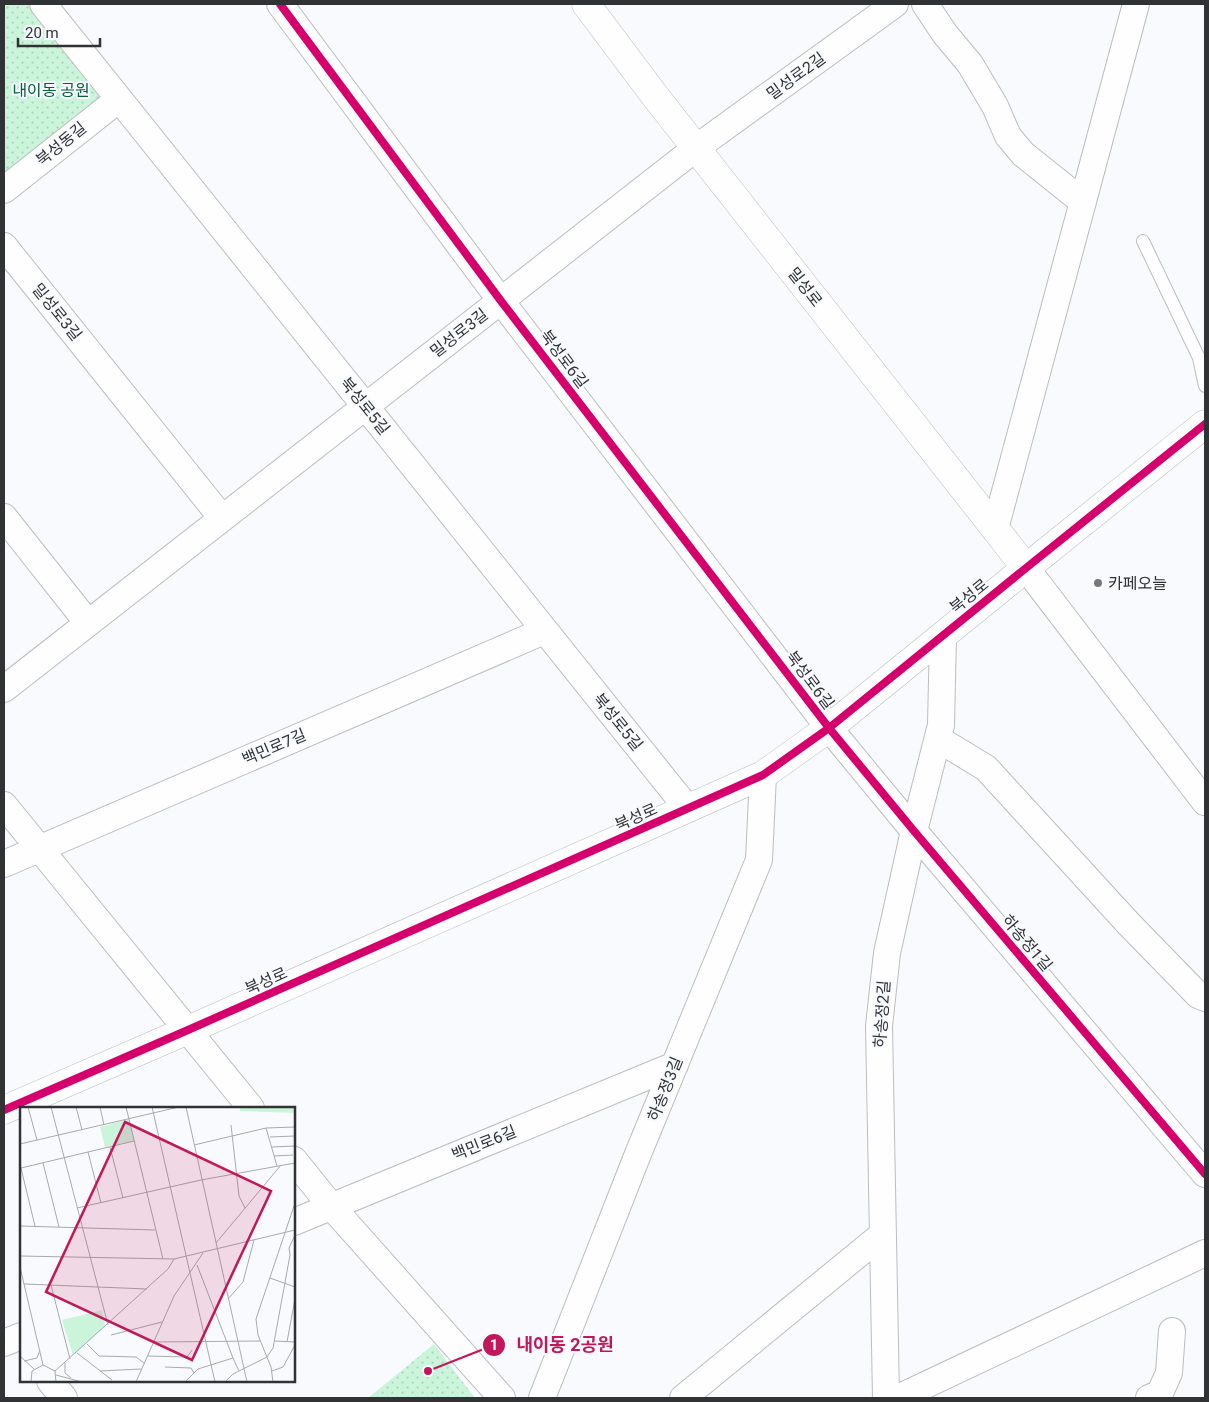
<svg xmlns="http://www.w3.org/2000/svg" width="1209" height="1402" viewBox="0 0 1209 1402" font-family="Roboto,'Noto Sans KR',sans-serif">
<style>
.park{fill:url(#park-dots)}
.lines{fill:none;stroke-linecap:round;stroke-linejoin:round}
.service-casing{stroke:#bcbdbf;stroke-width:14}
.minor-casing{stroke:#bcbdbf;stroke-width:28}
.tertiary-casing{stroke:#bcbdbf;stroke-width:29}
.service{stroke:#fefeff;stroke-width:12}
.minor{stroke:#fefeff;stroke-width:26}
.tertiary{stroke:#fefeff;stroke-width:28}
.cycleway-casing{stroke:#f7fafe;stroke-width:11}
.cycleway{stroke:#d6006c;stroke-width:8}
.poi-dot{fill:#77787a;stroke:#f7fafe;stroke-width:2}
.labels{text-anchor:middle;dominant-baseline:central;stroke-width:4;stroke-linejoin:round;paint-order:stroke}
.street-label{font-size:16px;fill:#313234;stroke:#f7fafe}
.park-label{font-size:16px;fill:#036134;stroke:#f7fafe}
.poi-label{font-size:16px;fill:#313234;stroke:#f7fafe;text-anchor:start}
.inset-road{fill:none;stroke:#a8aaad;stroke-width:1}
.view{fill:#c2185b;fill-opacity:0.15;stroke:#c2185b;stroke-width:2.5}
.inset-edge{fill:none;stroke:#313234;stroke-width:2.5}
.leader{fill:none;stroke:#c2185b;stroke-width:2}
.callout-dot{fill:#c2185b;stroke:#f7fafe;stroke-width:2}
.mark-label{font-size:15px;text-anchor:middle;font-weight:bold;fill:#fff}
.callout-label{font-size:18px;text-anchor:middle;font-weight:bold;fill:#c2185b;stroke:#f7fafe;stroke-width:4;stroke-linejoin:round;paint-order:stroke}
</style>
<defs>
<pattern id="park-dots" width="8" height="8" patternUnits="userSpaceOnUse" patternTransform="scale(1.25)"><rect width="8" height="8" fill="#cbf5db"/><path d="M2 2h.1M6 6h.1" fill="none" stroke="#afd2bd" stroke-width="1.8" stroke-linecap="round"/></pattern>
</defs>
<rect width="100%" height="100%" fill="#f8fafd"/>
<path class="park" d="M 4,4 L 43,4 L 119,99 L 4,185 Z
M 434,1344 L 475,1398 L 368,1398 Z"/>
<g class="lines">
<g class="service-casing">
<path id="service" d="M 1143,241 L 1199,358 L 1205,386"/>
</g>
<g class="minor-casing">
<path id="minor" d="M 43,4 L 688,809
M 280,4 L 501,301 L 829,728 L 914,831 L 1205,1174
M 925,4 L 945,34 L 970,64 L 995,106 L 1008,136 L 1023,154 L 1083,202
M 4,190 L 119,99
M 4,246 L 222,518
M 4,517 L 88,623
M 995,529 L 1136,4
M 1026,568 L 1205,802
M 4,689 L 696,148 L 895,4
M 938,739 L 986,768 L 1128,923 L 1198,995 L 1205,998
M 4,805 L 251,1108
M 4,864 L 544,631
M 294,1160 L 331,1206 L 502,1398
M 294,1222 L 675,1065
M 4,1343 L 21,1336
M 50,1381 L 64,1398
M 542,1398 L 638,1154 L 759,860 L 763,775
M 683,1398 L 883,1234
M 886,1398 L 879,1026 L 887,953 L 914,831 L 941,725 L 943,636
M 898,1398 L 1205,1253
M 1149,1398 L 1160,1393 L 1169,1373 L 1172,1331"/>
</g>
<g class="tertiary-casing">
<path id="tertiary" d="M 586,4 L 655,96 L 1026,568
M 4,1110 L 188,1030 L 763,775 L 829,728 L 1026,568 L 1205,424"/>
</g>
<use href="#service" class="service"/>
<use href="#minor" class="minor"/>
<use href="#tertiary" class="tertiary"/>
<g class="cycleway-casing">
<path id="cycleway" d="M 280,4 L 501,301 L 829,728 L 914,831 L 1205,1174
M 4,1110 L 188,1030 L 763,775 L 829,728 L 1026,568 L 1205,424"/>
</g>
<use href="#cycleway" class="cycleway"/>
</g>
<circle class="poi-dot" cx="1098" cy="583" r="5"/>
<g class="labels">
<g class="street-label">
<text transform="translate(796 76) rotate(-36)">밀성로2길</text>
<text transform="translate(61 144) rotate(-39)">북성동길</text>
<text transform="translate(805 287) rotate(52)">밀성로</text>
<text transform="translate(57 312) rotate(51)">밀성로3길</text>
<text transform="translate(459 333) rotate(-38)">밀성로3길</text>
<text transform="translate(564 359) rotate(53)">북성로6길</text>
<text transform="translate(365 406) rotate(51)">북성로5길</text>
<text transform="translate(969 596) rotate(-39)">북성로</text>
<text transform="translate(810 680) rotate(53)">북성로6길</text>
<text transform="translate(618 722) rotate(51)">북성로5길</text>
<text transform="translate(274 747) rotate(-23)">백민로7길</text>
<text transform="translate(636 817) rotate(-24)">북성로</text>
<text transform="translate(1027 943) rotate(50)">하송정1길</text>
<text transform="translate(266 981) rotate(-24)">북성로</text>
<text transform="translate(882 1014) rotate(-86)">하송정2길</text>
<text transform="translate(665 1089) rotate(-68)">하송정3길</text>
<text transform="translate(484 1143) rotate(-22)">백민로6길</text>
</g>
<g class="park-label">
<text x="51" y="90">내이동 공원</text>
</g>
<g class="poi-label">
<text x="1108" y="583">카페오늘</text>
</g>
</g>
<g transform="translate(20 1107)">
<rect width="275" height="275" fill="#f8fafd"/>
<path d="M 109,12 L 114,34 L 85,40 L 80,20 ZM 82,203 L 85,219 L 53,248 L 42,213 Z" fill="#cbf5db"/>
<path d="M 220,0 L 275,0 L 275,6 L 220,4 Z" fill="#cbf5db"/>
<path class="inset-road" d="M 8,0 L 17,33M 31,0 L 88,218M 56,0 L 62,23M 80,0 L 84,18M 106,0 L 143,152M 132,0 L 195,275M 166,0 L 227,275M 211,18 L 219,89 L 225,101M 246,21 L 275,20M 250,30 L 275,29M 0,37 L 159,0M 174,38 L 246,21 L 257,59M 90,40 L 103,91M 252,40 L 275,39M 68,45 L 81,96M 254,49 L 273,48M 23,56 L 39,120M 0,57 L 15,119M 1,61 L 114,34M 57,101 L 181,73 L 275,56M 0,119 L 135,123M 196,136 L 261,58M 0,149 L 154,152 L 275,123M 177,158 L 213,251M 0,160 L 23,258M 250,171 L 275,180M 4,177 L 127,182M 31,178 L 50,252M 208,192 L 223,175 L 234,133M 91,228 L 142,215M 255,234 L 275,235M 133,235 L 240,234M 267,235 L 275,192M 67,237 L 79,249 L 116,250 L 124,256M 57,246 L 92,273M 0,249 L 14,262M 127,249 L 167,250 L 172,243M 4,254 L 17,251 L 20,243M 45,256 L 45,266 L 51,271M 145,260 L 171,261 L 174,266M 35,264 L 148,162 L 154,152M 80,264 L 121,262M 252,264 L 263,260 L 275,238M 36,268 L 62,275M 11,275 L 12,264 L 23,258 L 35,264 L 36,275M 116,275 L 154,189 L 183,146M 165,275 L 178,262 L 213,251 L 219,264M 205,275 L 213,267 L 247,250 L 253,241 L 270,148 L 269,141 L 275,128M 253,275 L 251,260 L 238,228 L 236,212 L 275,96"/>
<path class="view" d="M 105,15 L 251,84 L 172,253 L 26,185 Z"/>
<rect width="275" height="275" class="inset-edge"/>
</g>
<path class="leader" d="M428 1371L494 1345"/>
<g class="callout-dot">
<circle cx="428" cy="1371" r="5"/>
<circle cx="494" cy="1345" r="12"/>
</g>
<g class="mark-label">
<text x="494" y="1350">1</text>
</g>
<g class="callout-label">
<text x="565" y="1351">내이동 2공원</text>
</g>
<rect width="1209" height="1402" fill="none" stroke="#313234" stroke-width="10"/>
<path d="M18 38v8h82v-8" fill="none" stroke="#313234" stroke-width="2.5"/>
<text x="25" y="38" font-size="15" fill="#313234" stroke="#f7fafe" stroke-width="4" paint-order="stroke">20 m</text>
</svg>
